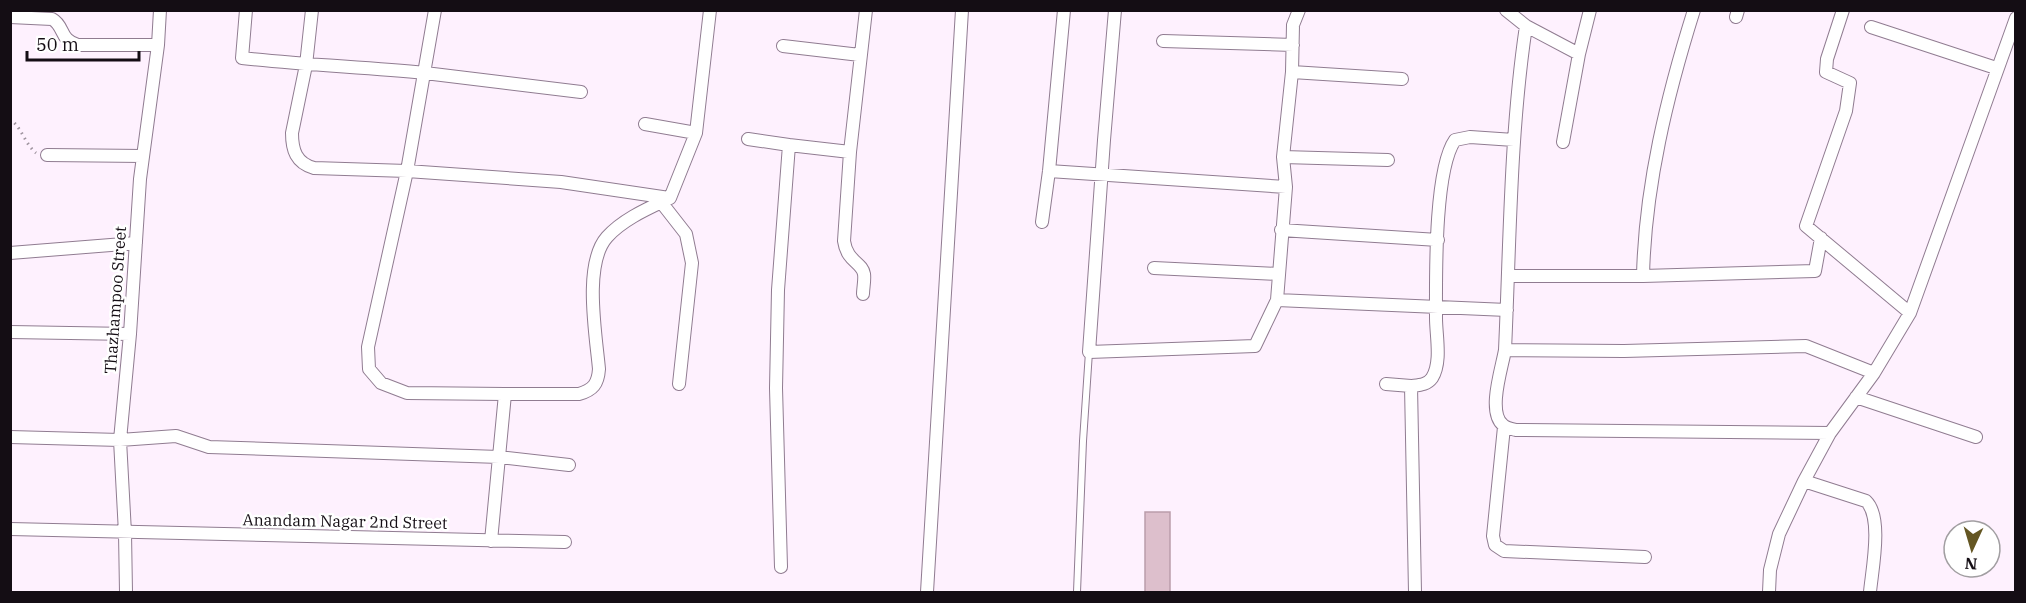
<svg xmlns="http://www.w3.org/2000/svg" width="2026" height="603" viewBox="0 0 2026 603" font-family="'IBM Plex Serif',serif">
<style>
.building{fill:#ddbfcc;stroke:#ba9daa;stroke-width:1.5}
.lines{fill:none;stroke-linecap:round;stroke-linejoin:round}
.service-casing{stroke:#907c91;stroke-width:8}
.minor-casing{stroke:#907c91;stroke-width:14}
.path{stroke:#9e939e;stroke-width:3;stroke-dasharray:1.5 4.5;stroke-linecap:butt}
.service{stroke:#fff;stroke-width:6}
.minor{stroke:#fff;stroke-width:12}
.labels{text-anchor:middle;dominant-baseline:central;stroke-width:5;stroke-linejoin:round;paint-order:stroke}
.street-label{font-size:16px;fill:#140d14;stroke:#fff}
</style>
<rect width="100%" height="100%" fill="#fef1fe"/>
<path class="building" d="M 1145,512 L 1170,512 L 1170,592 L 1145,592 Z"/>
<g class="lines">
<g class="service-casing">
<path id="service" d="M 1077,592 L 1083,441 L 1089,352"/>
</g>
<g class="minor-casing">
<path id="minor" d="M 246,10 L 242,58 C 303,65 364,67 425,73 C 477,79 529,86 581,92
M 312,10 L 306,65 L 292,133 C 292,150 296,163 314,168 L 407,171 L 561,182 L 669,198
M 435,10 L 407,171 L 368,347 L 369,369 L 381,383 L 407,393 L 505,394
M 1115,10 L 1104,140 L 1089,352 L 1255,346 L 1277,300 L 1286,187 L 1283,157 L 1292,72 L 1293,25 L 1299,10
M 1506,10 L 1526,26 L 1579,54
M 1843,10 L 1827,59 L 1826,72 L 1850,83 L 1846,111 L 1806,226 L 1910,313
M 10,17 L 52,19 C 65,26 59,40 78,45 L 158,45
M 1736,17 L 1738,10
M 1526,26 C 1510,133 1510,242 1505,350 L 1624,351 L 1806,346 L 1874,373
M 1871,27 L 1996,68
M 1163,41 L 1293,45
M 783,46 L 860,55
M 1292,72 L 1402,79
M 645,124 L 696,133
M 748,139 L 789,145
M 1563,142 L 1579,54 L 1590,10
M 850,152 L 844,241 C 847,262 862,262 864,274 C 865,280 863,288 863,294
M 47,155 L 143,156
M 1283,157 L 1388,160
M 1049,171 L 1286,187
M 661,202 L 686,234 L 692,263 L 679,384
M 1042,222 L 1049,171 L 1064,10
M 1281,230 L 1438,240
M 10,253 L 136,243
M 1154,268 L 1278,274
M 1508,276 L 1643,276 L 1815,271 L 1821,238
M 1643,276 C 1645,186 1667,96 1694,10
M 1277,300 L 1507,310
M 10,332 L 130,334
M 1505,350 C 1502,368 1487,412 1503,425 C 1506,428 1512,429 1516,430 L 1830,433
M 1386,384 L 1411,386
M 1856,397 L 1976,437
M 1504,427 L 1493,536 L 1495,545 L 1504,551 L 1645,557
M 10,437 L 120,440 L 176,436 L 209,447 L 499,457 L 569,465
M 1804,481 L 1866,501 C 1883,517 1872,570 1870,592
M 10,529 L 565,542
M 491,541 L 505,394 L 579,394 C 593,390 598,384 599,369 C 596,335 583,264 607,237 C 623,219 649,208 670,198 L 696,133 L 710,10
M 781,567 L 776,388 L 778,290 L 789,145 L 850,152 L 866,10
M 126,592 L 125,533 L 120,440 L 130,334 L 140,179 L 158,45 L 160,10
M 927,592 L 962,10
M 1415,592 L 1411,386 C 1419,385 1427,385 1432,378 C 1442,362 1436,336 1436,318 C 1436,278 1434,170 1455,140 L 1470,137 L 1514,140
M 1769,592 L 1770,570 L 1779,534 L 1804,481 L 1830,433 L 1874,373 L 1910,313 L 2016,18"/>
</g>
<path class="path" d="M 10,119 C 22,128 25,144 36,153"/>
<use href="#service" class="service"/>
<use href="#minor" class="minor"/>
</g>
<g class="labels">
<g class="street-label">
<text transform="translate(115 300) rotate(-86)">Thazhampoo Street</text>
<text transform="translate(345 521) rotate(1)">Anandam Nagar 2nd Street</text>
</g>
</g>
<rect width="2026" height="603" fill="none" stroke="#140d14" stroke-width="24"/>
<g transform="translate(1972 549) rotate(184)"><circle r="28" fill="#ffffff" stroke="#a19ea1" stroke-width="1.5"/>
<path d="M0-4.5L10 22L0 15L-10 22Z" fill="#645623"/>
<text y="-9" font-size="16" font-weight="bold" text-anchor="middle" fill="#140d14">N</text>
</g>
<path d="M27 51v9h112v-9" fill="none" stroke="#140d14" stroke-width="3"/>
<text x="36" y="51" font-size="18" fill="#140d14" stroke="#ffffff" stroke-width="4.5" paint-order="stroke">50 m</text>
</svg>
